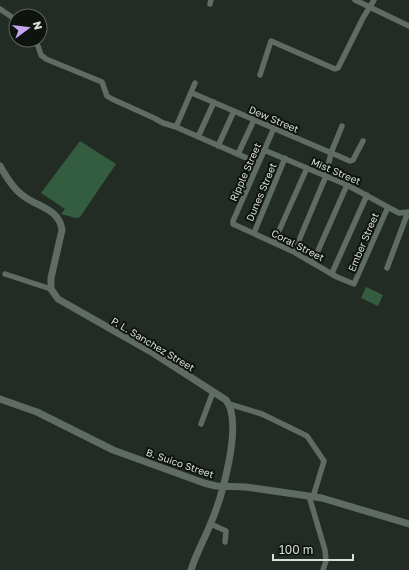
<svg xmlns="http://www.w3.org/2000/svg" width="409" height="570" viewBox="0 0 409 570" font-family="'Golos Text',sans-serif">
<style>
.grass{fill:#345d40}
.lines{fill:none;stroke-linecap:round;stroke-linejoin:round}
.minor{stroke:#606b63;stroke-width:5.5}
.tertiary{stroke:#606b63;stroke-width:7}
.labels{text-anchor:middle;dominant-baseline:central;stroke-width:4;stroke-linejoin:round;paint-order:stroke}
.street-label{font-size:10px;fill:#d8deda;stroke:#0f1310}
</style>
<rect width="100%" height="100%" fill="#222c25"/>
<path class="grass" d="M 80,141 L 116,164 L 80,217 L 76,218 L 61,214 L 65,209 L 41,193 Z
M 366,287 L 383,295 L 378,306 L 361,298 Z"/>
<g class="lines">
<path class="minor" d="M 355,0 L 409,26
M 210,4 L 211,0
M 0,9 L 16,20
M 36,40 L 41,55 L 46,59 L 102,82 L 107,96 L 112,99 L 154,118 L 163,123 L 176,127 L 258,163
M 260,75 L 271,41 L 335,69 L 338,68 L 363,18 L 374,0
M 192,93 L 350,161 L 353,160 L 363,141
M 176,127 L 195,83
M 274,128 L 233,221 L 233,224 L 294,252 L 337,277 L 354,284 L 388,207
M 198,137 L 214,102
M 218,146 L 234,111
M 264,150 L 347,185 L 399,213 L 409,212
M 238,154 L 254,120
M 254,233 L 285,158
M 274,242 L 307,168
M 294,252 L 326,176 L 331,153 L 342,126
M 313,262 L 347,185
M 387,268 L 408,212
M 332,273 L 367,195
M 5,274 L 51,289
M 229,404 L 262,414 L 307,436 L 324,461 L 313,497
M 201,424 L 213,392
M 309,496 L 325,550 L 326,561 L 323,570
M 211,524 L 226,531 L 225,542"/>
<path class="tertiary" d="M 0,166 C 6,176 11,186 21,194 C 35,207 59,207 62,230 L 51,278 L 51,289 L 58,299 L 153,353 L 226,400 C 244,423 221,500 210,525 C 204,540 196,554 191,570
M 0,399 L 37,412 L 113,450 L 204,483 L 216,486 L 246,487 L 322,498 L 409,524"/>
</g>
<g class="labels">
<g class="street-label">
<text transform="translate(274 119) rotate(23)">Dew Street</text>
<text transform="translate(336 171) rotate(23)">Mist Street</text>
<text transform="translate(245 172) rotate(-66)">Ripple Street</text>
<text transform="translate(261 192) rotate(-67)">Dunes Street</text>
<text transform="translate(363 242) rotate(-67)">Ember Street</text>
<text transform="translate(298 245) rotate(27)">Coral Street</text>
<text transform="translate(153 344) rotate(31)">P. L. Sanchez Street</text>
<text transform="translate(180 463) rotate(19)">B. Suico Street</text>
</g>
</g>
<g transform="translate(28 28) rotate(75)"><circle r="19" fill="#0f1310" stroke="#5f6461"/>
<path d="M0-3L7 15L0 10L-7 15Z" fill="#c5a7f1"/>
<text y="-6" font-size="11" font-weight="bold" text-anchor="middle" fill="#d8deda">N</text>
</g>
<path d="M273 554v6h80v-6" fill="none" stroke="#d8deda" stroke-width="2"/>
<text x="279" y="554" font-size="12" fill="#d8deda" stroke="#0f1310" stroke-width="3" paint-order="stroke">100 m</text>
</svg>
